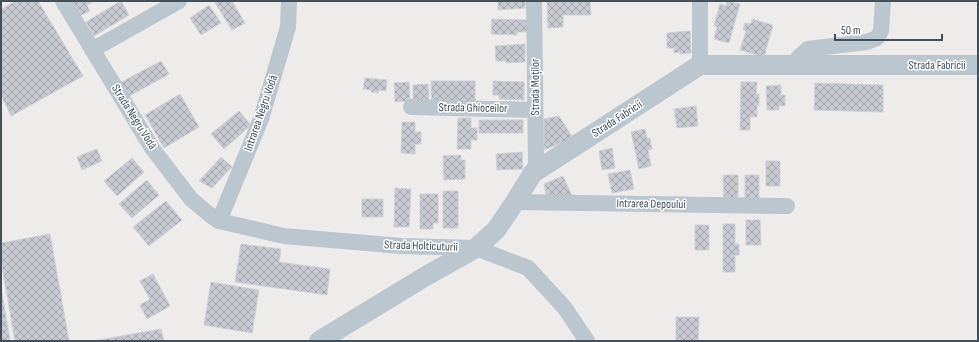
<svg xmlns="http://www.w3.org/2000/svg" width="979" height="342" viewBox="0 0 979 342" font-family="'Sofia Sans Condensed',sans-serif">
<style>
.building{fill:url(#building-cross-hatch);stroke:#ced1d8}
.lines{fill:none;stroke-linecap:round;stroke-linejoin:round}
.minor{stroke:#bbc6cf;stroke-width:16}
.tertiary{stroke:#bbc6cf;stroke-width:20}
.labels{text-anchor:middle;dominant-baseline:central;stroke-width:3;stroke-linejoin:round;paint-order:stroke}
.street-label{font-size:12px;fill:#434f59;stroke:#fff}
</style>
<defs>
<pattern id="building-cross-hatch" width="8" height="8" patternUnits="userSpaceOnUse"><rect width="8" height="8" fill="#c7cad1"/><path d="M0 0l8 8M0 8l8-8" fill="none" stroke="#a3a6ad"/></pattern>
</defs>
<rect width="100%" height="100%" fill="#eeebeb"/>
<path class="building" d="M 16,1 L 38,1 L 83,76 L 11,116 L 1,95 L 1,9 Z
M 71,1 L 94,1 L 87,5 L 90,11 L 79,16 Z
M 121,1 L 129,15 L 94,36 L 86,22 Z
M 214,1 L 232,1 L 245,23 L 232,30 Z
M 498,1 L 525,1 L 525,8 L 498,10 Z
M 547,1 L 590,1 L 591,15 L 563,15 L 563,27 L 548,28 Z
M 727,1 L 740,4 L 729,43 L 714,39 L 717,27 L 714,26 L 720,4 L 726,6 Z
M 209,5 L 221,23 L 201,35 L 190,18 Z
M 492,19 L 527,20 L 527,32 L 517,32 L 517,35 L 491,34 Z
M 752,19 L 773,25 L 764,57 L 740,50 L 746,31 L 743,30 L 745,23 L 751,24 Z
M 690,31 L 691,53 L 680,54 L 680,52 L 674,53 L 674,48 L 667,48 L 667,33 Z
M 525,44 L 525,62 L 506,63 L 506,61 L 496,61 L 495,46 Z
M 161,61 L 169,74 L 124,99 L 116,85 Z
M 365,78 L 387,80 L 386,91 L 379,90 L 378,93 L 371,92 L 371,90 L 363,89 Z
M 431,81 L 475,81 L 475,105 L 432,105 Z
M 493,81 L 524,82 L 524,100 L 499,99 L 499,95 L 493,95 Z
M 409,82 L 410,101 L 395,102 L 394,83 Z
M 741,82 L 757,82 L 756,94 L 759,94 L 759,106 L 757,106 L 757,117 L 750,117 L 750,130 L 740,130 Z
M 815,83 L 883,85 L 883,112 L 814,110 Z
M 428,84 L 429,103 L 413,104 L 413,85 Z
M 781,85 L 781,95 L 785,95 L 785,106 L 779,106 L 779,110 L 767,110 L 766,86 Z
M 180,94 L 199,127 L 164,148 L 145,115 Z
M 696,106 L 698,126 L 677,128 L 674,109 Z
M 239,111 L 251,125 L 224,149 L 211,134 Z
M 559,116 L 573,138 L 544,150 L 544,119 Z
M 458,118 L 471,118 L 471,128 L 477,128 L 477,140 L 471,140 L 471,149 L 457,149 Z
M 479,120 L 523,120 L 523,133 L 479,133 Z
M 402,122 L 415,122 L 415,132 L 421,132 L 421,144 L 415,144 L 415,154 L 401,153 Z
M 645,129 L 647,138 L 650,138 L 652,149 L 648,150 L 651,166 L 639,169 L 631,132 Z
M 612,148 L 615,168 L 602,170 L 599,151 Z
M 97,149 L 102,161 L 82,170 L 77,157 Z
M 522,152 L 523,169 L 497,170 L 496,154 Z
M 461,155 L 461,160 L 465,160 L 465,179 L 444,180 L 443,156 Z
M 221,157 L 232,167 L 212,188 L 199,181 Z
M 132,158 L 144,172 L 117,196 L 104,181 Z
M 766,161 L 780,161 L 780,186 L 766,186 Z
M 630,170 L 634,189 L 612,193 L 608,174 Z
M 723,175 L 738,175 L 738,200 L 724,200 Z
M 745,175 L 759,175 L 759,200 L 745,200 Z
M 563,176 L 574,200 L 547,199 L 544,184 Z
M 147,180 L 159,195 L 132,218 L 119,204 Z
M 395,188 L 411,189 L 409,227 L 394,227 Z
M 443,191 L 458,191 L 458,228 L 443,228 Z
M 420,194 L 438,194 L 438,223 L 433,223 L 433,229 L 420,229 Z
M 362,199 L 383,199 L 383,217 L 362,217 Z
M 166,201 L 182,220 L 149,246 L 133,227 Z
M 746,220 L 760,220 L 761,245 L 746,245 Z
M 723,224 L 735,224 L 735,244 L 739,244 L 739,255 L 735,255 L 735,272 L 723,272 Z
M 695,225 L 709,225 L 709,250 L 695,250 Z
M 50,234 L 69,341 L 15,341 L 1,261 L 1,243 Z
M 241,244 L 281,249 L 279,262 L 330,269 L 327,295 L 235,282 Z
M 153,274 L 170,306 L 147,319 L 140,305 L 150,299 L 140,281 Z
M 211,282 L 259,290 L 252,333 L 204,325 Z
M 1,287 L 10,341 L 1,341 Z
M 676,317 L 699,317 L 698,341 L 676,341 Z
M 161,329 L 164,341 L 93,341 Z"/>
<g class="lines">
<path class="minor" d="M 63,1 L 152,148 L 191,199 L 210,215 L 219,221 L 284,236 L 401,246 L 476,248 L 528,268 L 564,307 L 587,341
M 700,1 L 700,65
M 92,50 L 179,1
M 796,65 L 798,58 L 808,49 L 867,42 L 877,38 L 881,31 L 883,1
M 411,107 L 535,110
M 533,173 L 536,163 L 534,1
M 515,202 L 787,206
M 219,221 L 261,119 L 288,27 L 289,1"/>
<path class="tertiary" d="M 319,341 L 426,276 L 476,248 L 496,230 L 515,202 L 533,173 L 700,65 L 978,65"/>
</g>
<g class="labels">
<g class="street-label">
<text x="937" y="65">Strada Fabricii</text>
<text transform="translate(535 87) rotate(-90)">Strada Moților</text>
<text transform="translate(473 108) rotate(1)">Strada Ghioceilor</text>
<text transform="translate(261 113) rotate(-71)">Intrarea Negru Vodă</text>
<text transform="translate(134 117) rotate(58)">Strada Negru Vodă</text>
<text transform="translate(617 119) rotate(-33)">Strada Fabricii</text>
<text transform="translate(651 204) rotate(1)">Intrarea Depoului</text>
<text transform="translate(421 246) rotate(2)">Strada Holticuturii</text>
</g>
</g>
<rect width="979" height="342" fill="none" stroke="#434f59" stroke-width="4"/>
<path d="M835 34v6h107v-6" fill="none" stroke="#434f59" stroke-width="2"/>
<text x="841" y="34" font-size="12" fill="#434f59" stroke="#ffffff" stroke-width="3" paint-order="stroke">50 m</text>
</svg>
